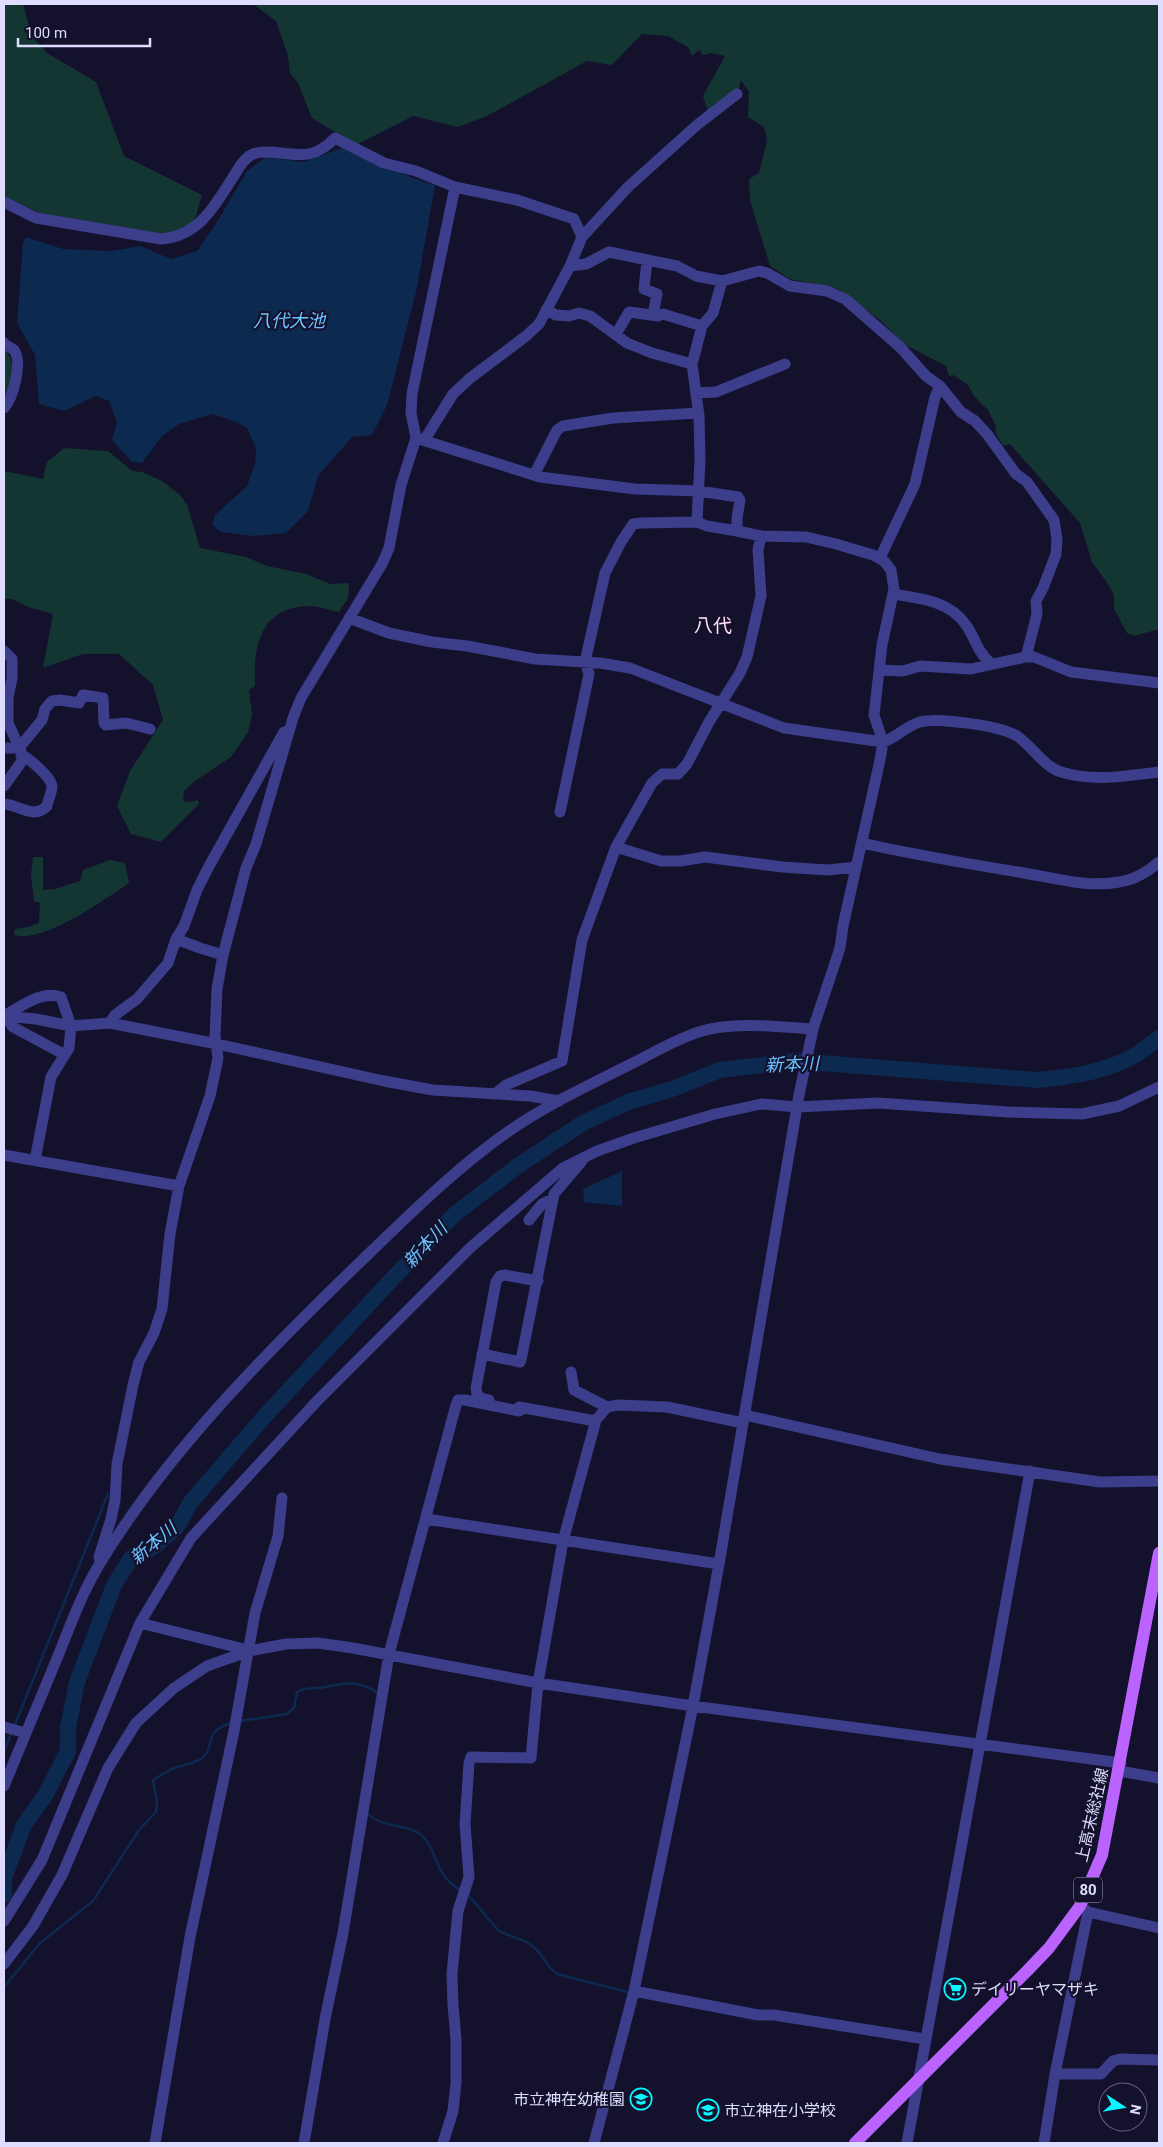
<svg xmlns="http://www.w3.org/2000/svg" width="1163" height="2147" viewBox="0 0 1163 2147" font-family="Roboto,'Noto Sans JP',sans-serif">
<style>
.green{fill:#143633}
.water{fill:#0c2950}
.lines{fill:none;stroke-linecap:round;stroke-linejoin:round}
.stream{stroke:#0c2950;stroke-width:2.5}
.river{stroke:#0c2950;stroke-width:16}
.minor{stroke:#3c3e8c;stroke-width:11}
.major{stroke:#bb63ff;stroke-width:12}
.labels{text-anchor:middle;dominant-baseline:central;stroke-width:4.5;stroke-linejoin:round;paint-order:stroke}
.shield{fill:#14112c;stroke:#a19fc0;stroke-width:1}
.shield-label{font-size:15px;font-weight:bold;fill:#dedcff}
.street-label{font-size:16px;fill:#dedcff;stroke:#14112c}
.poi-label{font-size:16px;fill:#dedcff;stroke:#14112c;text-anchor:start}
.water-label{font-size:18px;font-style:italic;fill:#6ac4ff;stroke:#14112c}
.quarter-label{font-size:19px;fill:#ffdef5;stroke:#14112c}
</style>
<rect width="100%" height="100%" fill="#14112c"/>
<path class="green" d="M 4,4 L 23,4 L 31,35 L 47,53 L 96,82 L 124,156 L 202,195 L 194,223 L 178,234 L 162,234 L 44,215 L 12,200 L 4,198 Z
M 253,4 L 1159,4 L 1159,629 L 1134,636 L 1127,633 L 1114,609 L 1114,595 L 1108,584 L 1092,562 L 1080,523 L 1010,444 L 1003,446 L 995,432 L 996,426 L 988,410 L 974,396 L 968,385 L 953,375 L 949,376 L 946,366 L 904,344 L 880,320 L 838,289 L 790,279 L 770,266 L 750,200 L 749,179 L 759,173 L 767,140 L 764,127 L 748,117 L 749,92 L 741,80 L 738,91 L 709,114 L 703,96 L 725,56 L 711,53 L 703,55 L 699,50 L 692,56 L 688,47 L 668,36 L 642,34 L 612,65 L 587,61 L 487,116 L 458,127 L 413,116 L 356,145 L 312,118 L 298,83 L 290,73 L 288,56 L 276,21 Z
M 4,349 C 18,363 12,382 4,397 Z
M 64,448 L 108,451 L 132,471 L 142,472 L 162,481 L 180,495 L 187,505 L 200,548 L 246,557 L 267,566 L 306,574 L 330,584 L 349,583 L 348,598 L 339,612 C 329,610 318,606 309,606 C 260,607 253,646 255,686 L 249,690 L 252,715 L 248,732 L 231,757 L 195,781 L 184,791 L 183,801 L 190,802 L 198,800 L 199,804 L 161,842 L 131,834 L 117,806 L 130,771 L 163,720 L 153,685 L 119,654 L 83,654 L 43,668 L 53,614 L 28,607 L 12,599 L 4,599 L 4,471 L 43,479 L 47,462 Z
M 33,857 L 43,857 L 43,890 L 55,889 L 80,881 L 83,870 L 110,860 L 125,863 L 129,883 C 104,900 43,944 14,935 L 15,929 L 28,927 L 39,923 L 40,903 L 34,901 L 31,875 Z"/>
<path class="water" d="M 342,148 L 413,178 L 435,185 L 417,288 L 387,405 L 372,435 L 352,437 L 318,476 L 308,511 L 286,533 L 253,536 L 221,532 L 212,525 L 215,515 L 247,486 L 255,464 L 256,448 L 247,428 L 236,422 L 213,414 L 179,424 L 162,436 L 142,463 L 132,462 L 112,440 L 117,422 L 109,401 L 96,396 L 64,411 L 39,404 L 35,355 L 17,323 L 23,243 L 26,237 L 63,249 L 111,251 L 140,246 L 171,259 L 197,251 L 217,222 L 247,171 L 266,157 L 304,162 Z
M 622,1171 L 622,1206 L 584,1202 L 583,1189 Z"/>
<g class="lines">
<path class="stream" d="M 240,1721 L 287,1714 L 294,1708 L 297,1692 C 306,1687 315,1689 325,1687 C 347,1683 357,1679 378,1693
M 14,1727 L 108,1494
M 4,1751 L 12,1732
M 367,1813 C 381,1828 404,1823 420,1834 C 431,1842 435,1860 441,1871 C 446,1879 452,1885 460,1890
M 468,1895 L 499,1931 L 529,1943 L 539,1952 L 550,1968 L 557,1974 L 627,1992
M 4,1987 L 40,1943 L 93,1901 L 139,1830 L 156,1812 L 157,1803 L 153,1780 C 160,1776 167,1771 174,1768 C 183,1765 196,1764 203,1757 C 216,1746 202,1732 231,1723"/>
<path class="river" d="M 4,1895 L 4,1878 L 24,1825 L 46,1794 L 68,1751 L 68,1728 L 77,1682 L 114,1585 L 131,1558 L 155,1546 L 177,1527 L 190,1503 L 264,1417 L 393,1278 L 456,1213 L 519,1165 L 583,1123 L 628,1102 L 672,1089 L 720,1070 L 795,1061 L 1038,1080 C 1069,1077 1098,1073 1126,1060 C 1138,1055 1149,1045 1159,1038"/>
<path class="minor" d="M 4,202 L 36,218 L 161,239 C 200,236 216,204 235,174 C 239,167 245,157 253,154 C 257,152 266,152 272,152 C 299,155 314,160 335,138 L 384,163 L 416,171 L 455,187 L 517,200 L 574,219 L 582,237 L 570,266 L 539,324 L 526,336 L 469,379 L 453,394 L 425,439
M 582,237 L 628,187 L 697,125 L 737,94
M 647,260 L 644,289 L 657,294 L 653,315
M 570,266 L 586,264 L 609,252 L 677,266 L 696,276 L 722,281 L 759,271 L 767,273 L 790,286 L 827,291 L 845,299 L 900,347 L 926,376 L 940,386 L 961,412 L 975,421 L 987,434 L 1016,474 L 1027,482 L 1054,520 L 1057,539 L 1056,554 L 1043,588 L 1036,601 L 1037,614 L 1026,657 L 1034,657 L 1071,672 L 1159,683
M 546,310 L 556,315 L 569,316 L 579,313 L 590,316 L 627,343 L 652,353 L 692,364
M 616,334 L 629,312 L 658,316 L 663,314 L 702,326
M 4,343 C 6,346 12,348 14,350 C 23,362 13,398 4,408
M 696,393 L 716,392 L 785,364
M 416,438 L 540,477 L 635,489 L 699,491 L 738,497 L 740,500 L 737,518 L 737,531 L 761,536 L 806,537 L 836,544 L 873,555 L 884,561 L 891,570 L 894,589 L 882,645 L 874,715 L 883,742 L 880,760 L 843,926 L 840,948 L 813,1029 L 799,1095 L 719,1564 L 693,1706 L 634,1991 L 594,2143
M 534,475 L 557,430 L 563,426 L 613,418 L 699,413
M 697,522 L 700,460 L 699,416 L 692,364 L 702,326 L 713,313 L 722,281
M 880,558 L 915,484 L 935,397 L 940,386
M 893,594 C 919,598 950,601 966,625 C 976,639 976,650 991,664
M 349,618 L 389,633 L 432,642 L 467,646 L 535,659 L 600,663 L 630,668 L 784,728 L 883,742 C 896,738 906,726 920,722 C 938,717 1001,726 1017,736 C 1032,746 1043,766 1061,772 C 1095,782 1125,776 1159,772
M 4,651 L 12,659 L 12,678 L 8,698 L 8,723 L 21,751 L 22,761 L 4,786
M 880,670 L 903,671 L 920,666 L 971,669 L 1026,657
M 4,748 L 19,748 L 42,720 L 45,709 L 52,701 L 60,700 L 79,703 L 83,695 L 103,698 L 104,723 L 106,725 L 126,723 L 150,729
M 4,804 C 20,805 33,820 47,806 C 48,800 52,792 52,786 C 51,777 29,758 21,755
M 560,812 L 589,674 L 585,662 L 605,573 L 621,542 L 633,524 L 641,523 L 697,522 L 707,526 L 737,531
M 862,843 C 915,855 969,864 1024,873 C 1054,878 1088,888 1119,882 C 1135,880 1147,872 1159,862
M 616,847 L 661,861 L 680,861 L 705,857 L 782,867 L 828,870 L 856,867
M 176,939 L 200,948 L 223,955
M 4,1014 L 13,1027 L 65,1055
M 4,1016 L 36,1019 L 71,1026 L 110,1023 L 217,1044 L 384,1081 L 433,1090 L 530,1096 L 559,1101
M 4,1016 C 21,1007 40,990 61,997 L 71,1026 L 69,1048 L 51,1077 L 35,1160
M 110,1023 L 115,1015 L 137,999 L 168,963 L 176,939 L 184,926 L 197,890 L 208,868 L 284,732
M 495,1094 L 506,1085 L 562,1061 L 582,940 L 616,847 L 652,783 L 662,774 L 678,774 L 687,764 L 709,722 L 740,673 L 747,657 L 761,596 L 758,550 L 761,536
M 4,1155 L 179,1186
M 529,1220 L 542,1204 L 553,1199
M 482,1354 L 520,1362 L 521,1360 L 554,1194 L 582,1161
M 571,1372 L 574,1390 L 607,1407
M 489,1400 L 483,1399 L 477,1395 L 476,1388 L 496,1282 L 500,1276 L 505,1275 L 538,1281
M 519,1407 L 590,1420 L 596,1420 L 607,1407 L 618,1405 L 667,1407 L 743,1423
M 745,1415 L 940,1459 L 1100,1482 L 1159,1481
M 426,1519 L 719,1564
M 100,1562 L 99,1557 L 111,1519 L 115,1500 L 117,1464 L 133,1385 L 139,1362 L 154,1333 L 162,1309 L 170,1234 L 179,1186 L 210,1096 L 218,1058 L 215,1036 L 217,989 L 223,955 L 246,868 L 256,844 L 293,718 L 301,698 L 382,564 L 389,548 L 401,485 L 416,438 L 411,413 L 412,394 L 455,187
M 140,1623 L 248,1650
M 4,1727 L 26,1733
M 1119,1771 L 1159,1778
M 4,1786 C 22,1743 40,1700 58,1656 C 71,1624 83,1590 102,1560 C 169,1451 263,1356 355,1267 C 404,1220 453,1170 509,1131 C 545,1106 587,1086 627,1066 C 652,1054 675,1039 702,1031 C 736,1021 777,1027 813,1029
M 1088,1912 L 1159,1928
M 4,1921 L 42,1860 L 140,1623 L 191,1538 L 317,1401 L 470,1248 L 563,1168 L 597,1151 L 634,1138 L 715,1114 L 761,1104 L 798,1107 L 878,1103 L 1008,1112 L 1082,1114 L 1119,1106 L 1159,1087
M 4,1964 L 33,1926 L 62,1875 L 108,1768 L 136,1723 L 174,1688 L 207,1666 L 249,1651 L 286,1644 L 318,1643 L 353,1648 L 538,1683 L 693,1706 L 1121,1763
M 634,1991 L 758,2015 L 774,2015 L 925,2039
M 1055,2074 L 1101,2074 L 1113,2061 L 1120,2059 L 1159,2060
M 155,2143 L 190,1937 L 234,1731 L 255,1613 L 278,1536 L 282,1498
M 304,2143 L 325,2019 L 343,1933 L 389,1654 L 456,1405 L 458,1400 L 465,1400 L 519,1411 L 526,1408
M 443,2143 L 453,2111 L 456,2083 L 456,2040 L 453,2005 L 452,1974 L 458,1911 L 469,1877 L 465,1824 L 469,1763 L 471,1757 L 531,1758 L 538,1683 L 563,1541 L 596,1420
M 907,2143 L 1030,1471
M 1044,2143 L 1055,2074 L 1088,1912 L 1080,1906"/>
<path class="major" d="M 855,2143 L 1028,1970 L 1049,1948 L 1080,1906 L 1102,1855 L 1159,1553"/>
</g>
<defs>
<g id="supermarket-ring" transform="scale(1.125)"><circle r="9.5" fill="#14112c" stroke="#08f6ff" stroke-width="1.5"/><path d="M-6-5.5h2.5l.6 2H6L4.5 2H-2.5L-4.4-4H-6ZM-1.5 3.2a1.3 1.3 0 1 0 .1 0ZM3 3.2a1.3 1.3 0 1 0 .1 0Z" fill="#08f6ff"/></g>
<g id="school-ring" transform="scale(1.125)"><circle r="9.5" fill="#14112c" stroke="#08f6ff" stroke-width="1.5"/><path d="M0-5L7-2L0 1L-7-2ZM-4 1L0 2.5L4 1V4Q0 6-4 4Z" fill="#08f6ff"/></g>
</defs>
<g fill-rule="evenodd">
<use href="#supermarket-ring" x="955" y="1989"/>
<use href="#school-ring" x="641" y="2099"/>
<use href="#school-ring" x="708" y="2110"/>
</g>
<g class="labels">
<rect class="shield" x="1074" y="1877.5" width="28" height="25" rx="4"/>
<g class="shield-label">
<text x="1088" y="1890">80</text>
</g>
<g class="street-label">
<text transform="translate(1092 1815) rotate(-77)">上高末総社線</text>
</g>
<g class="poi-label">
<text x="971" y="1989">デイリーヤマザキ</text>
<text x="625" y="2099" text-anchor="end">市立神在幼稚園</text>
<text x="724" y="2110">市立神在小学校</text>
</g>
<g class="water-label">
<text x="289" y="320">八代大池</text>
<text transform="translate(792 1064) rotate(-2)">新本川</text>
<text transform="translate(425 1245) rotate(-47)">新本川</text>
<text transform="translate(153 1543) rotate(-40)">新本川</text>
</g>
<g class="quarter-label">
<text x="713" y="625">八代</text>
</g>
</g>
<rect width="1163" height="2147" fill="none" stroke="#dedcff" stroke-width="10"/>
<g transform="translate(1123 2107) rotate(102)"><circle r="24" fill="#14112c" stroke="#656280"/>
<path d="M0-4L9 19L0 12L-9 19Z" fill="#08f6ff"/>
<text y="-8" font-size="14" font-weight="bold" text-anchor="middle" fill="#dedcff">N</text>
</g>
<path d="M18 38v8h132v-8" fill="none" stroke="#dedcff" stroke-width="2.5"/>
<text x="25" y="38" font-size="15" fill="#dedcff" stroke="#14112c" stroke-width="4" paint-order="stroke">100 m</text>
</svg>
